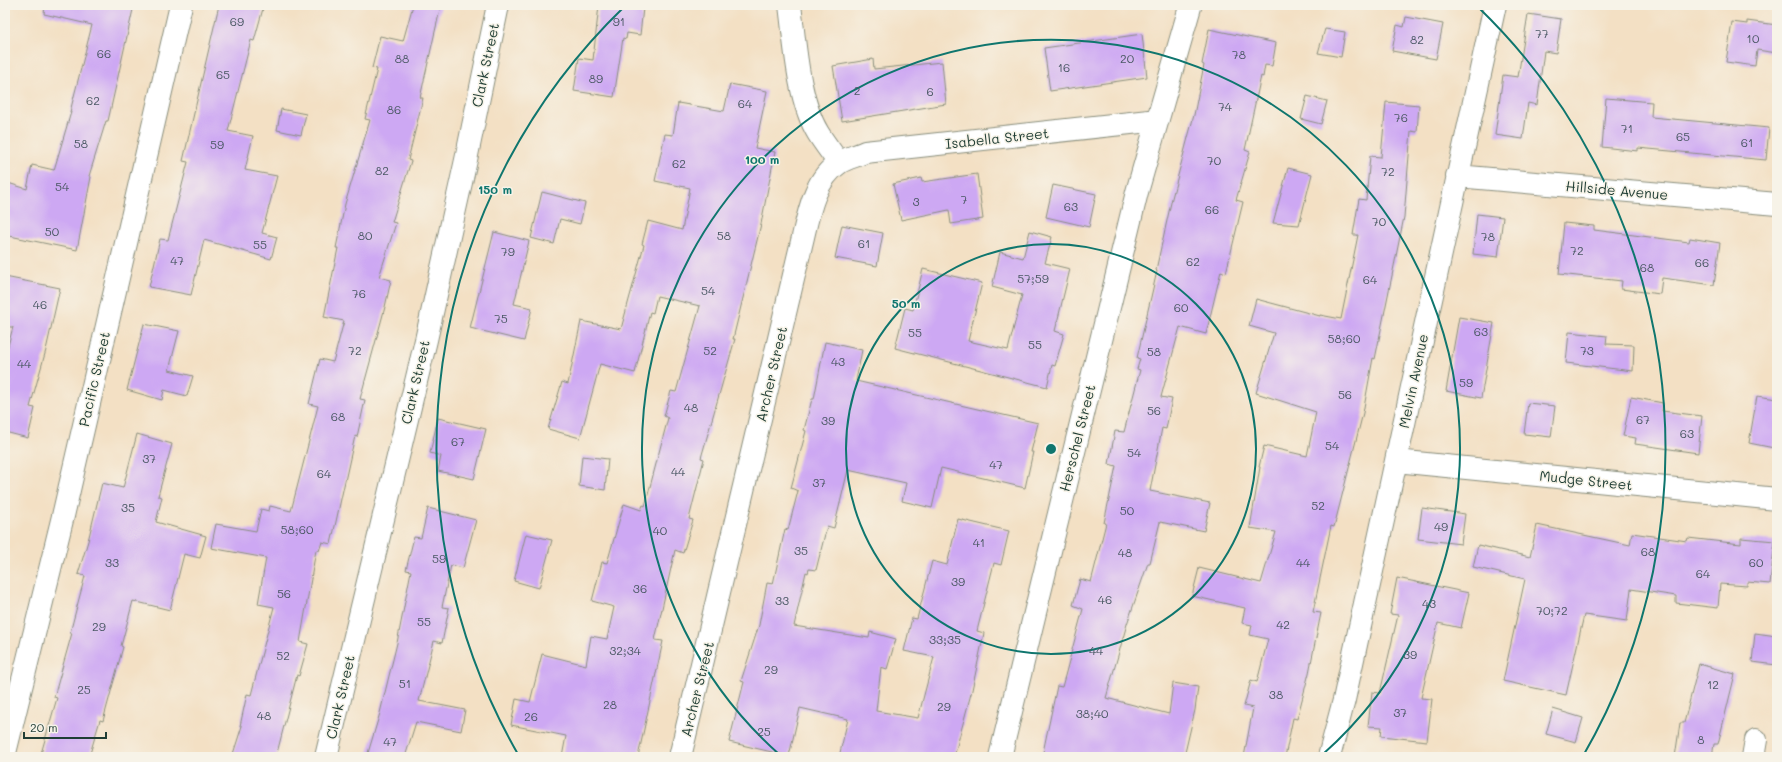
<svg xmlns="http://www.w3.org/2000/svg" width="1782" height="762" viewBox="0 0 1782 762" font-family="Mali,sans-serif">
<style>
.building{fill:#cda8f3}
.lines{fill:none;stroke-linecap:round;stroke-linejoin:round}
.minor-casing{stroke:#898e7c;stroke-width:24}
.minor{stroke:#fff;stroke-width:22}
.ring{fill:none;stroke:#0f766e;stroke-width:2}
.labels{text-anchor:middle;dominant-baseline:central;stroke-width:3;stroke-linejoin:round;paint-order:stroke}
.number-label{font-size:12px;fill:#4a5864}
.street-label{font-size:14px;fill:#1f3d34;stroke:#f7f3e8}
.centre{fill:#0f766e;stroke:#f7f3e8;stroke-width:2}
.ring-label{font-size:12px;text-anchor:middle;font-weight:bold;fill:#0f766e;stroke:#f7f3e8;stroke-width:3;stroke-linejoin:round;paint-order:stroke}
</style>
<rect width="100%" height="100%" fill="#f7f3e8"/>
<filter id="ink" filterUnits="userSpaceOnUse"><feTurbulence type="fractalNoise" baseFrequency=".025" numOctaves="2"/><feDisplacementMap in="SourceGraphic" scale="8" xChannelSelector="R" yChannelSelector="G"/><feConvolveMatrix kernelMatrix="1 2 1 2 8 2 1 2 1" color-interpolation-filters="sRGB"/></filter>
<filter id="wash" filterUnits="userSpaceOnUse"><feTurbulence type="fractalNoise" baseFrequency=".012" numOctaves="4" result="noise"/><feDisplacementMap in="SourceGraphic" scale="16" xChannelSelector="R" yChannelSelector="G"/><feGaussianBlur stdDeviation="0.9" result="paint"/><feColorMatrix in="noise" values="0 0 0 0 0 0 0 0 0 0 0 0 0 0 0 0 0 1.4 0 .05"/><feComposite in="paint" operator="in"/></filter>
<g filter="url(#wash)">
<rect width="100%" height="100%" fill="#f3e0c4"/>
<g id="blocks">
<path class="building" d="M 45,5 L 134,5 L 108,121 L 106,121 L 89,176 L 91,177 L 77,250 L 5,235 L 5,182 L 27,189 L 32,165 L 54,170 L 71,112 L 70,112 L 92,25 L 44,14 Z
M 219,5 L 264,5 L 254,41 L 251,40 L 228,131 L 253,136 L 245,170 L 277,176 L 262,233 L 277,237 L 271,259 L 204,240 L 191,295 L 149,287 L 160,239 L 168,240 L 188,162 L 183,161 Z
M 413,5 L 441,5 L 420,98 L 423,98 L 408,160 L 411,161 L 392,222 L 396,223 L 379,277 L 391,280 L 385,307 L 360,399 L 365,400 L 357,437 L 355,436 L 331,544 L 322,542 L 319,551 L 316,550 L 300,642 L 308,644 L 299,676 L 297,675 L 276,757 L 232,757 L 242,726 L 240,726 L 247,694 L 251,695 L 274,607 L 258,604 L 266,558 L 211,548 L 216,524 L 256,531 L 261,509 L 269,511 L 270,506 L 291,511 L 318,406 L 309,404 L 320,359 L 333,362 L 344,321 L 324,317 L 338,248 L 336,248 L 345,204 L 370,120 L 365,119 L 377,69 L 372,68 L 380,36 L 403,41 Z
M 599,5 L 634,5 L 634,7 L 643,8 L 640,35 L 627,33 L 626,39 L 623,38 L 614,97 L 574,91 L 579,58 L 593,60 Z
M 1528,14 L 1561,19 L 1556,53 L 1544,51 L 1537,105 L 1528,103 L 1523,139 L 1495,135 L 1503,75 L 1518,77 Z
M 1406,17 L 1443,24 L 1436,59 L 1392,51 L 1397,25 L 1404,27 Z
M 1747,21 L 1777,25 L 1777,53 L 1757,50 L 1755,66 L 1726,62 L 1732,22 L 1747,24 Z
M 1209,29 L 1276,43 L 1272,66 L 1265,65 L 1263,77 L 1261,76 L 1245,150 L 1250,152 L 1236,200 L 1243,202 L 1226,273 L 1221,271 L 1206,334 L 1180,327 L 1161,397 L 1172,399 L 1166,429 L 1162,428 L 1150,491 L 1210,503 L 1204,531 L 1160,522 L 1150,563 L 1148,563 L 1127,624 L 1106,698 L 1169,714 L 1173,683 L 1198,687 L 1195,710 L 1184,757 L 1042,757 L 1057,686 L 1062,687 L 1083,609 L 1073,605 L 1080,579 L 1091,582 L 1106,523 L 1104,523 L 1116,466 L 1109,464 L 1115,431 L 1124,432 L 1140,370 L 1137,369 L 1140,359 L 1137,358 L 1157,271 L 1156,270 L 1172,198 L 1194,115 L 1204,65 L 1202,64 Z
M 1325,29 L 1345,32 L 1341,57 L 1318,53 Z
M 1142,34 L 1147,77 L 1050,91 L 1044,48 Z
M 873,59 L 874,69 L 942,62 L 946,104 L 842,121 L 833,66 Z
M 730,84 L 767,91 L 755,148 L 775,152 L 761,224 L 733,339 L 735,339 L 701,458 L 704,459 L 689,519 L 693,520 L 683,553 L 675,550 L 655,640 L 663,641 L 638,757 L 562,757 L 566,736 L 511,725 L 516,699 L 530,702 L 542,654 L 586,665 L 591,636 L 607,639 L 614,607 L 592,601 L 602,562 L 607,563 L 624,504 L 641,510 L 643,505 L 645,506 L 668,418 L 664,416 L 671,391 L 676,392 L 700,306 L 657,296 L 653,313 L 650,312 L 635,373 L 600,364 L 580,438 L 548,429 L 562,382 L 568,384 L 581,321 L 621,329 L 644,245 L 642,244 L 648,221 L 682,230 L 690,188 L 655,181 L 665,134 L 673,135 L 678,103 L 724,111 Z
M 1307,96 L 1327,101 L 1321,124 L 1301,119 Z
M 1606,98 L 1652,102 L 1651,117 L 1769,128 L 1766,160 L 1638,148 L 1638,151 L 1602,147 Z
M 1386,102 L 1419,105 L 1417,132 L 1411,131 L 1404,217 L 1375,359 L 1373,358 L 1363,413 L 1334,527 L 1331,526 L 1313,612 L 1321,613 L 1309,673 L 1297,719 L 1293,718 L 1285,757 L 1244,757 L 1253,708 L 1244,706 L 1251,680 L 1257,682 L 1268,639 L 1250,635 L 1252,625 L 1242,623 L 1245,608 L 1192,596 L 1199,568 L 1261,583 L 1276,532 L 1250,528 L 1260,467 L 1259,467 L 1264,446 L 1307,456 L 1316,412 L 1256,393 L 1274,333 L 1249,326 L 1256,299 L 1320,316 L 1320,315 L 1341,319 L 1358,235 L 1353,235 L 1359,199 L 1366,200 L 1370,156 L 1381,157 Z
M 281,109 L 306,114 L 301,135 L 277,130 Z
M 1288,168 L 1312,174 L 1299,225 L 1273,223 Z
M 977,174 L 983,219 L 951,224 L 949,210 L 901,220 L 893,184 L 921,178 L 922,182 Z
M 1053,185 L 1096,194 L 1089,227 L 1046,217 Z
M 542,192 L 585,203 L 580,224 L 560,219 L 554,244 L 531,238 Z
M 1477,214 L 1503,217 L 1498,257 L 1473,254 Z
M 1564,223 L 1594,226 L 1594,230 L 1689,242 L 1690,238 L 1720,243 L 1714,285 L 1662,278 L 1660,294 L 1621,289 L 1622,281 L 1559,274 Z
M 842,225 L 883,233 L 877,266 L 835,258 Z
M 1030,231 L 1052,237 L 1045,263 L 1070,269 L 1055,331 L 1064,334 L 1055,366 L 1052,365 L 1047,387 L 895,348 L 905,308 L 913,310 L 923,269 L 982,283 L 968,341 L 1008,350 L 1022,295 L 992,287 L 1000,252 L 1023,258 Z
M 494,232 L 529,241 L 514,304 L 532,308 L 524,341 L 470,328 Z
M 5,277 L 60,288 L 46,350 L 30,407 L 35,408 L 28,438 L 5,432 L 5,357 L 13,327 L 5,327 Z
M 1459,317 L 1494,323 L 1481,398 L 1446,391 Z
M 144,324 L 179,331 L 169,370 L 193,376 L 187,396 L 164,390 L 162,400 L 127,390 Z
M 1569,332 L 1607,336 L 1606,344 L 1634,345 L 1633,371 L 1566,363 Z
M 825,342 L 862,350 L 856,381 L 1038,423 L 1031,452 L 1033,452 L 1025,488 L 941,468 L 932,508 L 902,501 L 906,483 L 848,470 L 834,528 L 827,526 L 816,570 L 809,569 L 808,573 L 806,572 L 794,626 L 869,638 L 870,632 L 896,639 L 887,669 L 881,667 L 876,711 L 918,718 L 934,657 L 904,651 L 912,618 L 917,619 L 932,561 L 947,565 L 958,519 L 1009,531 L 1001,565 L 994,563 L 977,631 L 984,633 L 972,690 L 954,757 L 839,757 L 848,719 L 800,708 L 789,756 L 729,742 L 744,682 L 741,681 L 759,625 L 767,583 L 773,584 L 785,529 L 788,530 L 798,491 L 791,488 L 806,431 L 804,430 L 812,399 L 814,399 Z
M 1757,396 L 1777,399 L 1777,432 L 1774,448 L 1749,443 Z
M 1631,397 L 1663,403 L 1662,411 L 1702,416 L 1698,453 L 1635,444 L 1636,438 L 1623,436 Z
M 1528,403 L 1555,406 L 1551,437 L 1524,434 Z
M 438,418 L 486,429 L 474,479 L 438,471 L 441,456 L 430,453 Z
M 137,434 L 172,444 L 158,496 L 162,497 L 156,522 L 206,536 L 200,558 L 184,554 L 170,610 L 133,601 L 121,646 L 123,647 L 103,721 L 100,720 L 89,757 L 40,757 L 57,698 L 54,697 L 72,633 L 70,633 L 85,576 L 78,574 L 88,541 L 102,483 L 123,488 Z
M 582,456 L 608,459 L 605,490 L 579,486 Z
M 428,508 L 476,520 L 463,568 L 451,565 L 442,607 L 449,608 L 442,643 L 434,641 L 419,701 L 465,710 L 461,731 L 416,722 L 405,757 L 381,757 L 368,753 L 380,713 L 397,643 L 411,571 L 406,570 L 414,537 L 421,538 Z
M 1422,508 L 1465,514 L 1461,544 L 1418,539 Z
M 1537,525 L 1630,545 L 1632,533 L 1687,541 L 1688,538 L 1741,544 L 1741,538 L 1775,541 L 1770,584 L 1747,582 L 1747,586 L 1720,584 L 1718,608 L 1676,603 L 1676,596 L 1631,589 L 1627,621 L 1584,615 L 1566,695 L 1503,681 L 1525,579 L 1473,567 L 1478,545 L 1530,557 Z
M 526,534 L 552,540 L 539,588 L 514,581 Z
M 1397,578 L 1469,593 L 1461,628 L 1438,623 L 1421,698 L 1432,699 L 1427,741 L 1381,736 L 1382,727 L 1368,726 L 1372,692 L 1380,693 L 1398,615 L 1390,614 Z
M 1755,633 L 1777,636 L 1777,665 L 1752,662 Z
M 1699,664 L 1735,674 L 1718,744 L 1714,744 L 1712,757 L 1675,757 L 1680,723 L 1684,723 Z
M 1553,709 L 1583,718 L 1576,742 L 1546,734 Z"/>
</g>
</g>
<g filter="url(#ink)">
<use href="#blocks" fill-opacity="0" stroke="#898e7c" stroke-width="1"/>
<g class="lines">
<g class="minor-casing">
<path id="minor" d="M 790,5 C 795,43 798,100 818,133 C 824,143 832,153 839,163
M 1457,176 L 1777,204
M 1396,461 L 1777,499
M 5,753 L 63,516 L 181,5
M 326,757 L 426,340 L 466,160 L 498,5
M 680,757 L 803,237 C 809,211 815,179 839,163 C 846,158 857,156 865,152 L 1158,120
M 1000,757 L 1137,192 L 1190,7
M 1329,757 L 1344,700 L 1495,5
M 1753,757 L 1756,740"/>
</g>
<use href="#minor" class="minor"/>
</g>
</g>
<g class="ring">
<circle cx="1051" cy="449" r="205"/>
<path d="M780 755A409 409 0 1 1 1322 755"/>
<path d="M519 756A614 614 0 0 1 624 7M1478 7A614 614 0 0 1 1583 756"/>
</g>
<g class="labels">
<g class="number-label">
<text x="237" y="21">69</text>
<text x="619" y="21">91</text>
<text x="1542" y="33">77</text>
<text x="1753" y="38">10</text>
<text x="1417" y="39">82</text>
<text x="104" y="53">66</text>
<text x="1239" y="54">78</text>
<text x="402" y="58">88</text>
<text x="1127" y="58">20</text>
<text x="1064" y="67">16</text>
<text x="223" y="74">65</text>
<text x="596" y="78">89</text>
<text x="857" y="90">2</text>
<text x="930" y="91">6</text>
<text x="93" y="100">62</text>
<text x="745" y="103">64</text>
<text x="1225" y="106">74</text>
<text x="394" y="109">86</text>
<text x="1401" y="117">76</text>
<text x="1627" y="128">71</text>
<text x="1683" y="136">65</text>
<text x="1747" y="142">61</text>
<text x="81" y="143">58</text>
<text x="217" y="144">59</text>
<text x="1214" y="160">70</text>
<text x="679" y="163">62</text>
<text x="382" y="170">82</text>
<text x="1388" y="171">72</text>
<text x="62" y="186">54</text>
<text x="964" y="199">7</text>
<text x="916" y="201">3</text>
<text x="1071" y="206">63</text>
<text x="1212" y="209">66</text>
<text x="1379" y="221">70</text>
<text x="52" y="231">50</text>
<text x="365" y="235">80</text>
<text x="724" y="235">58</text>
<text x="1488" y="236">78</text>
<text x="864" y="243">61</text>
<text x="260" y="244">55</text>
<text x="1577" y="250">72</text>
<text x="508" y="251">79</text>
<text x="177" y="260">47</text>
<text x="1193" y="261">62</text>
<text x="1702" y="262">66</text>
<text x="1647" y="267">68</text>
<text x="1033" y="278">57;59</text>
<text x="1370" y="279">64</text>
<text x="708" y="290">54</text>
<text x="359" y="293">76</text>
<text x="40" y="304">46</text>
<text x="1181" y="307">60</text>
<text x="501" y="318">75</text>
<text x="1481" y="331">63</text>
<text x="915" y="332">55</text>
<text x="1344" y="338">58;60</text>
<text x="1035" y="344">55</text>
<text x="355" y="350">72</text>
<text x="710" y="350">52</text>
<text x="1587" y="350">73</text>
<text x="1154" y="351">58</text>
<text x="838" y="361">43</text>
<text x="24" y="363">44</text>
<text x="1466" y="382">59</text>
<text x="1345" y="394">56</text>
<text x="691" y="407">48</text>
<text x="1154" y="410">56</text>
<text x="338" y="416">68</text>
<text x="1643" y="419">67</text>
<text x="828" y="420">39</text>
<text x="1687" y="433">63</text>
<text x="458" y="441">67</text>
<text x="1332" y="445">54</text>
<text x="1134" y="452">54</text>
<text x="149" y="458">37</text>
<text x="996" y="464">47</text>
<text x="678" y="471">44</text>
<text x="324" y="473">64</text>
<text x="819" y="482">37</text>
<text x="1318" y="505">52</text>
<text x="128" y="507">35</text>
<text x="1127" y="510">50</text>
<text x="1441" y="526">49</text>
<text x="297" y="529">58;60</text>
<text x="660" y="530">40</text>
<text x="979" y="542">41</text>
<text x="801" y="550">35</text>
<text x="1648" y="551">68</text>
<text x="1125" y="552">48</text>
<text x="439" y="558">59</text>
<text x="112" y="562">33</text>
<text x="1303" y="562">44</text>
<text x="1756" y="562">60</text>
<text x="1703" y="573">64</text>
<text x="958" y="581">39</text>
<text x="640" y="588">36</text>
<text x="284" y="593">56</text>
<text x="1105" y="599">46</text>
<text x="782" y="600">33</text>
<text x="1429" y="603">43</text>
<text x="1552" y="610">70;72</text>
<text x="424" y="621">55</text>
<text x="1283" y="624">42</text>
<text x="99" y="626">29</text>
<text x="945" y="639">33;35</text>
<text x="625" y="650">32;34</text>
<text x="1096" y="650">44</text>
<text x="1410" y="654">39</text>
<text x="283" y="655">52</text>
<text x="771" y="669">29</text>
<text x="405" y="683">51</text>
<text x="1713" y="684">12</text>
<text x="84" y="689">25</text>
<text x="1276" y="694">38</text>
<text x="610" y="704">28</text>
<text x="944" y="706">29</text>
<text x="1400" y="712">37</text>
<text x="1092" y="713">38;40</text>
<text x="264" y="715">48</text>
<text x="531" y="716">26</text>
<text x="764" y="731">25</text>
<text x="1701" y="739">8</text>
<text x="390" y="741">47</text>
</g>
<g class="street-label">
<text transform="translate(485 65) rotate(-78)">Clark Street</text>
<text transform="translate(997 138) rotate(-6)">Isabella Street</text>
<text transform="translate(1617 190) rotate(5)">Hillside Avenue</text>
<text transform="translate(771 374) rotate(-77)">Archer Street</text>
<text transform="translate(94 379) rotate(-77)">Pacific Street</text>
<text transform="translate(1413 381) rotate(-78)">Melvin Avenue</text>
<text transform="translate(415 382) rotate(-77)">Clark Street</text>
<text transform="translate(1077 438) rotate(-76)">Herschel Street</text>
<text transform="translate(1586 480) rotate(6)">Mudge Street</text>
<text transform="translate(697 689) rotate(-76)">Archer Street</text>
<text transform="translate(340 697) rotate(-77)">Clark Street</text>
</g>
</g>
<circle cx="1051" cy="449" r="6" class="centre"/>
<g class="ring-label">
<text x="762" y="164">100 m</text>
<text x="495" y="194">150 m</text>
<text x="906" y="308">50 m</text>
</g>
<rect width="1782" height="762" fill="none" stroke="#f7f3e8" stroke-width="20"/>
<path d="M24 732v6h82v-6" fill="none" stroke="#1f3d34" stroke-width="2"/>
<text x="30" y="732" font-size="12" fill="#1f3d34" stroke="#f7f3e8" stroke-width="3" paint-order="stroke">20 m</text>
</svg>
